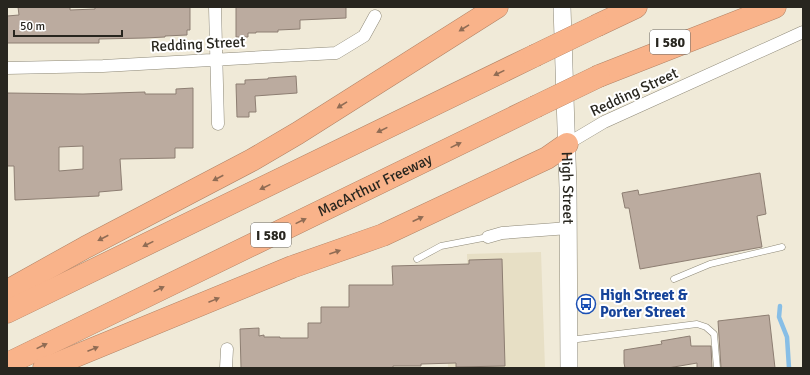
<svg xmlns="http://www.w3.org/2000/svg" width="810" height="375" viewBox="0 0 810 375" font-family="Signika,sans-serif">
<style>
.built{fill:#e7dfc5}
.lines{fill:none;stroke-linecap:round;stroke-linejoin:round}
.stream{stroke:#87bee6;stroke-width:4.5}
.building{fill:#bbab9f;stroke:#8d7e72;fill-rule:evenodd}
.service-casing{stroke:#8d8877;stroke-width:7}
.minor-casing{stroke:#8d8877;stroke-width:13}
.secondary-casing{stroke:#8d8877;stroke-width:18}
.motorway-casing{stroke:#b08265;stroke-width:23}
.service{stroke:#fff;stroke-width:6}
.minor{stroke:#fff;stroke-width:12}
.secondary{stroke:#fff;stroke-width:17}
.motorway{stroke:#f9b38a;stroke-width:22}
.motorway-bridge-casing{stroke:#b08265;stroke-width:23;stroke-linecap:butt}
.motorway-bridge{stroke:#f9b38a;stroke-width:22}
.oneway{fill:#906c54}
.labels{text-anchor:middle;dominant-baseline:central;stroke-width:4;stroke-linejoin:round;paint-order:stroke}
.shield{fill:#fff;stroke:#686762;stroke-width:1}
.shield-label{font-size:14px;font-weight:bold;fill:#28261f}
.street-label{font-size:15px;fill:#28261f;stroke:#fff}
.transit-label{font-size:15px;font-weight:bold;fill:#164399;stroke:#fff;text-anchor:start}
</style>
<rect width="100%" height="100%" fill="#f0ead8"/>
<path class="built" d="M 541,252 L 545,368 L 448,368 L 447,316 L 469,315 L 467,254 Z"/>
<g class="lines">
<path class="stream" d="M 780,306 L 779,317 L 787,337 L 789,368"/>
</g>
<path class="building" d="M 18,7 L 70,7 L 70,10 L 95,9 L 95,7 L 190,7 L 190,30 L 187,30 L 187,35 L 165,36 L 165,37 L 145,38 L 99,39 L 99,43 L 7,43 L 7,16 L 19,15 Z
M 236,7 L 346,7 L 346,18 L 300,20 L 300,29 L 278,30 L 278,32 L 256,32 L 256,33 L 248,33 L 248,37 L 236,37 Z
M 296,76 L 297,93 L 255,96 L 256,112 L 249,112 L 249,117 L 237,117 L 236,84 L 245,84 L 245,80 L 268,79 L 268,78 Z
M 193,88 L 193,148 L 175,148 L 175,158 L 120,159 L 122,190 L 99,192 L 99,196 L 15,200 L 14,166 L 7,166 L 7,93 L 83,94 L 145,92 L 145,94 L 176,94 L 176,89 ZM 83,146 L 83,169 L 59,171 L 59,147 Z
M 760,173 L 766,214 L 757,216 L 762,247 L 640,269 L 629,208 L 625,208 L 622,193 L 638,190 L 639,195 Z
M 502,259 L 505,366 L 456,367 L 456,363 L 421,364 L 421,366 L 393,366 L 393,368 L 241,368 L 240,329 L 259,328 L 259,336 L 264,335 L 264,337 L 280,337 L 280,338 L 308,338 L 308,323 L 321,323 L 321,307 L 349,307 L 349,285 L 393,285 L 392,266 L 469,264 L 469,260 Z
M 769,315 L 775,368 L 721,368 L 718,321 Z
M 690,336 L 691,346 L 711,346 L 712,368 L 697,368 L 697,363 L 668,368 L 625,368 L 624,363 L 624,350 L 662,344 L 661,341 Z"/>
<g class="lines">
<g class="service-casing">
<path id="service" d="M 417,259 L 441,246 L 488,237
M 674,279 L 710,264 L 782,247
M 570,340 L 697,324 L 706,327 L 714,334 L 717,368"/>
</g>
<g class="minor-casing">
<path id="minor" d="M 215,7 L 218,124
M 7,68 L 103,66 L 336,53 L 364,36 L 375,16
M 567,144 L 604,122 L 803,32
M 488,237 L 502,233 L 569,228
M 226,368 L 227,349"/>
</g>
<g class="secondary-casing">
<g id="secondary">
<path id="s1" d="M 562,7 L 568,188 L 569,368"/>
</g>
</g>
<g class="motorway-casing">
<g id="motorway">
<path d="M 598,25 L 636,7"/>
<path d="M 599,76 L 775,7"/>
<path d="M 7,291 L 86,247 L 252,160 L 298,133 L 497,7"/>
<path d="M 7,312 L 534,56"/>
<path id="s2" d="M 7,364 L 535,107"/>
<path d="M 44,368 L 49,367 L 292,267 L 383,235 L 547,158 L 567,144"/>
</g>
</g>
<use href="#service" class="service"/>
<use href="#minor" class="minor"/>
<use href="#secondary" class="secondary"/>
<use href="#motorway" class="motorway"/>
<g class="motorway-bridge-casing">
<path id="motorway-bridge" d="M 534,56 L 598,25
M 535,107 L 599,76"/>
</g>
<use href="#motorway-bridge" class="motorway-bridge"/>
</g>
<defs><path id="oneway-solid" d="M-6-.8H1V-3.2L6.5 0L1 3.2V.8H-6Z"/></defs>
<g class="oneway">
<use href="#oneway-solid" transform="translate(464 28) rotate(148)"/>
<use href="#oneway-solid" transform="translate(499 73) rotate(154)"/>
<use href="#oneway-solid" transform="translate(342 105) rotate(148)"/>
<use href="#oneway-solid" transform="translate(382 130) rotate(154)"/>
<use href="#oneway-solid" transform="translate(456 145) rotate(-26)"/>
<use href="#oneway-solid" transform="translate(218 178) rotate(153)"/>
<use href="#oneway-solid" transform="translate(265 187) rotate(154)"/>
<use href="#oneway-solid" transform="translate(418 219) rotate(-25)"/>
<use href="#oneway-solid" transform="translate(301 221) rotate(-26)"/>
<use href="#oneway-solid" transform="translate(103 238) rotate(153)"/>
<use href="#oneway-solid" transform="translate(148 244) rotate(154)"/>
<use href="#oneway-solid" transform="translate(335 252) rotate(-19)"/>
<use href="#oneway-solid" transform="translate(159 289) rotate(-26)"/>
<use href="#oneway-solid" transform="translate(214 300) rotate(-22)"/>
<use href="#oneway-solid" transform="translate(42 346) rotate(-26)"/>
<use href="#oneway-solid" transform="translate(93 349) rotate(-22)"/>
</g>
<defs>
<g id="bus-ring" transform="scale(1)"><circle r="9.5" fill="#fff" stroke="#1a4fb4" stroke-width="1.5"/><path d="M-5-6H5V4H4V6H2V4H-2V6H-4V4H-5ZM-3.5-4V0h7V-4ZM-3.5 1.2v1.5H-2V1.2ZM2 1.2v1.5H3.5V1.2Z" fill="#1a4fb4"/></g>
</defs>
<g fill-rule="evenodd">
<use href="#bus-ring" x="586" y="304"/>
</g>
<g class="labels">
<g class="shield">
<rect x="650" y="30" width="40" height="24" rx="3"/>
<rect x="251" y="223" width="40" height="24" rx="3"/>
</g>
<g class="shield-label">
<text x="670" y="42">I 580</text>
<text x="271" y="235">I 580</text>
</g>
<g class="street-label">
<text transform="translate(198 44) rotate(-3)">Redding Street</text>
<text transform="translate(634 92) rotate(-25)">Redding Street</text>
<text stroke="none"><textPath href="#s2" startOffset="409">MacArthur Freeway</textPath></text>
<text stroke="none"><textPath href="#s1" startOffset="181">High Street</textPath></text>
</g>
<g class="transit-label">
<text x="600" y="295">High Street &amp;<tspan x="600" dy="17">Porter Street</tspan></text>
</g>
</g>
<rect width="810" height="375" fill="none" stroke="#28261f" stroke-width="16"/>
<path d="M14 30v6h108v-6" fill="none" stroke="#28261f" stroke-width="2"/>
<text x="20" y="30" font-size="12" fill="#28261f" stroke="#ffffff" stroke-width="3" paint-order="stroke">50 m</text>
</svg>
